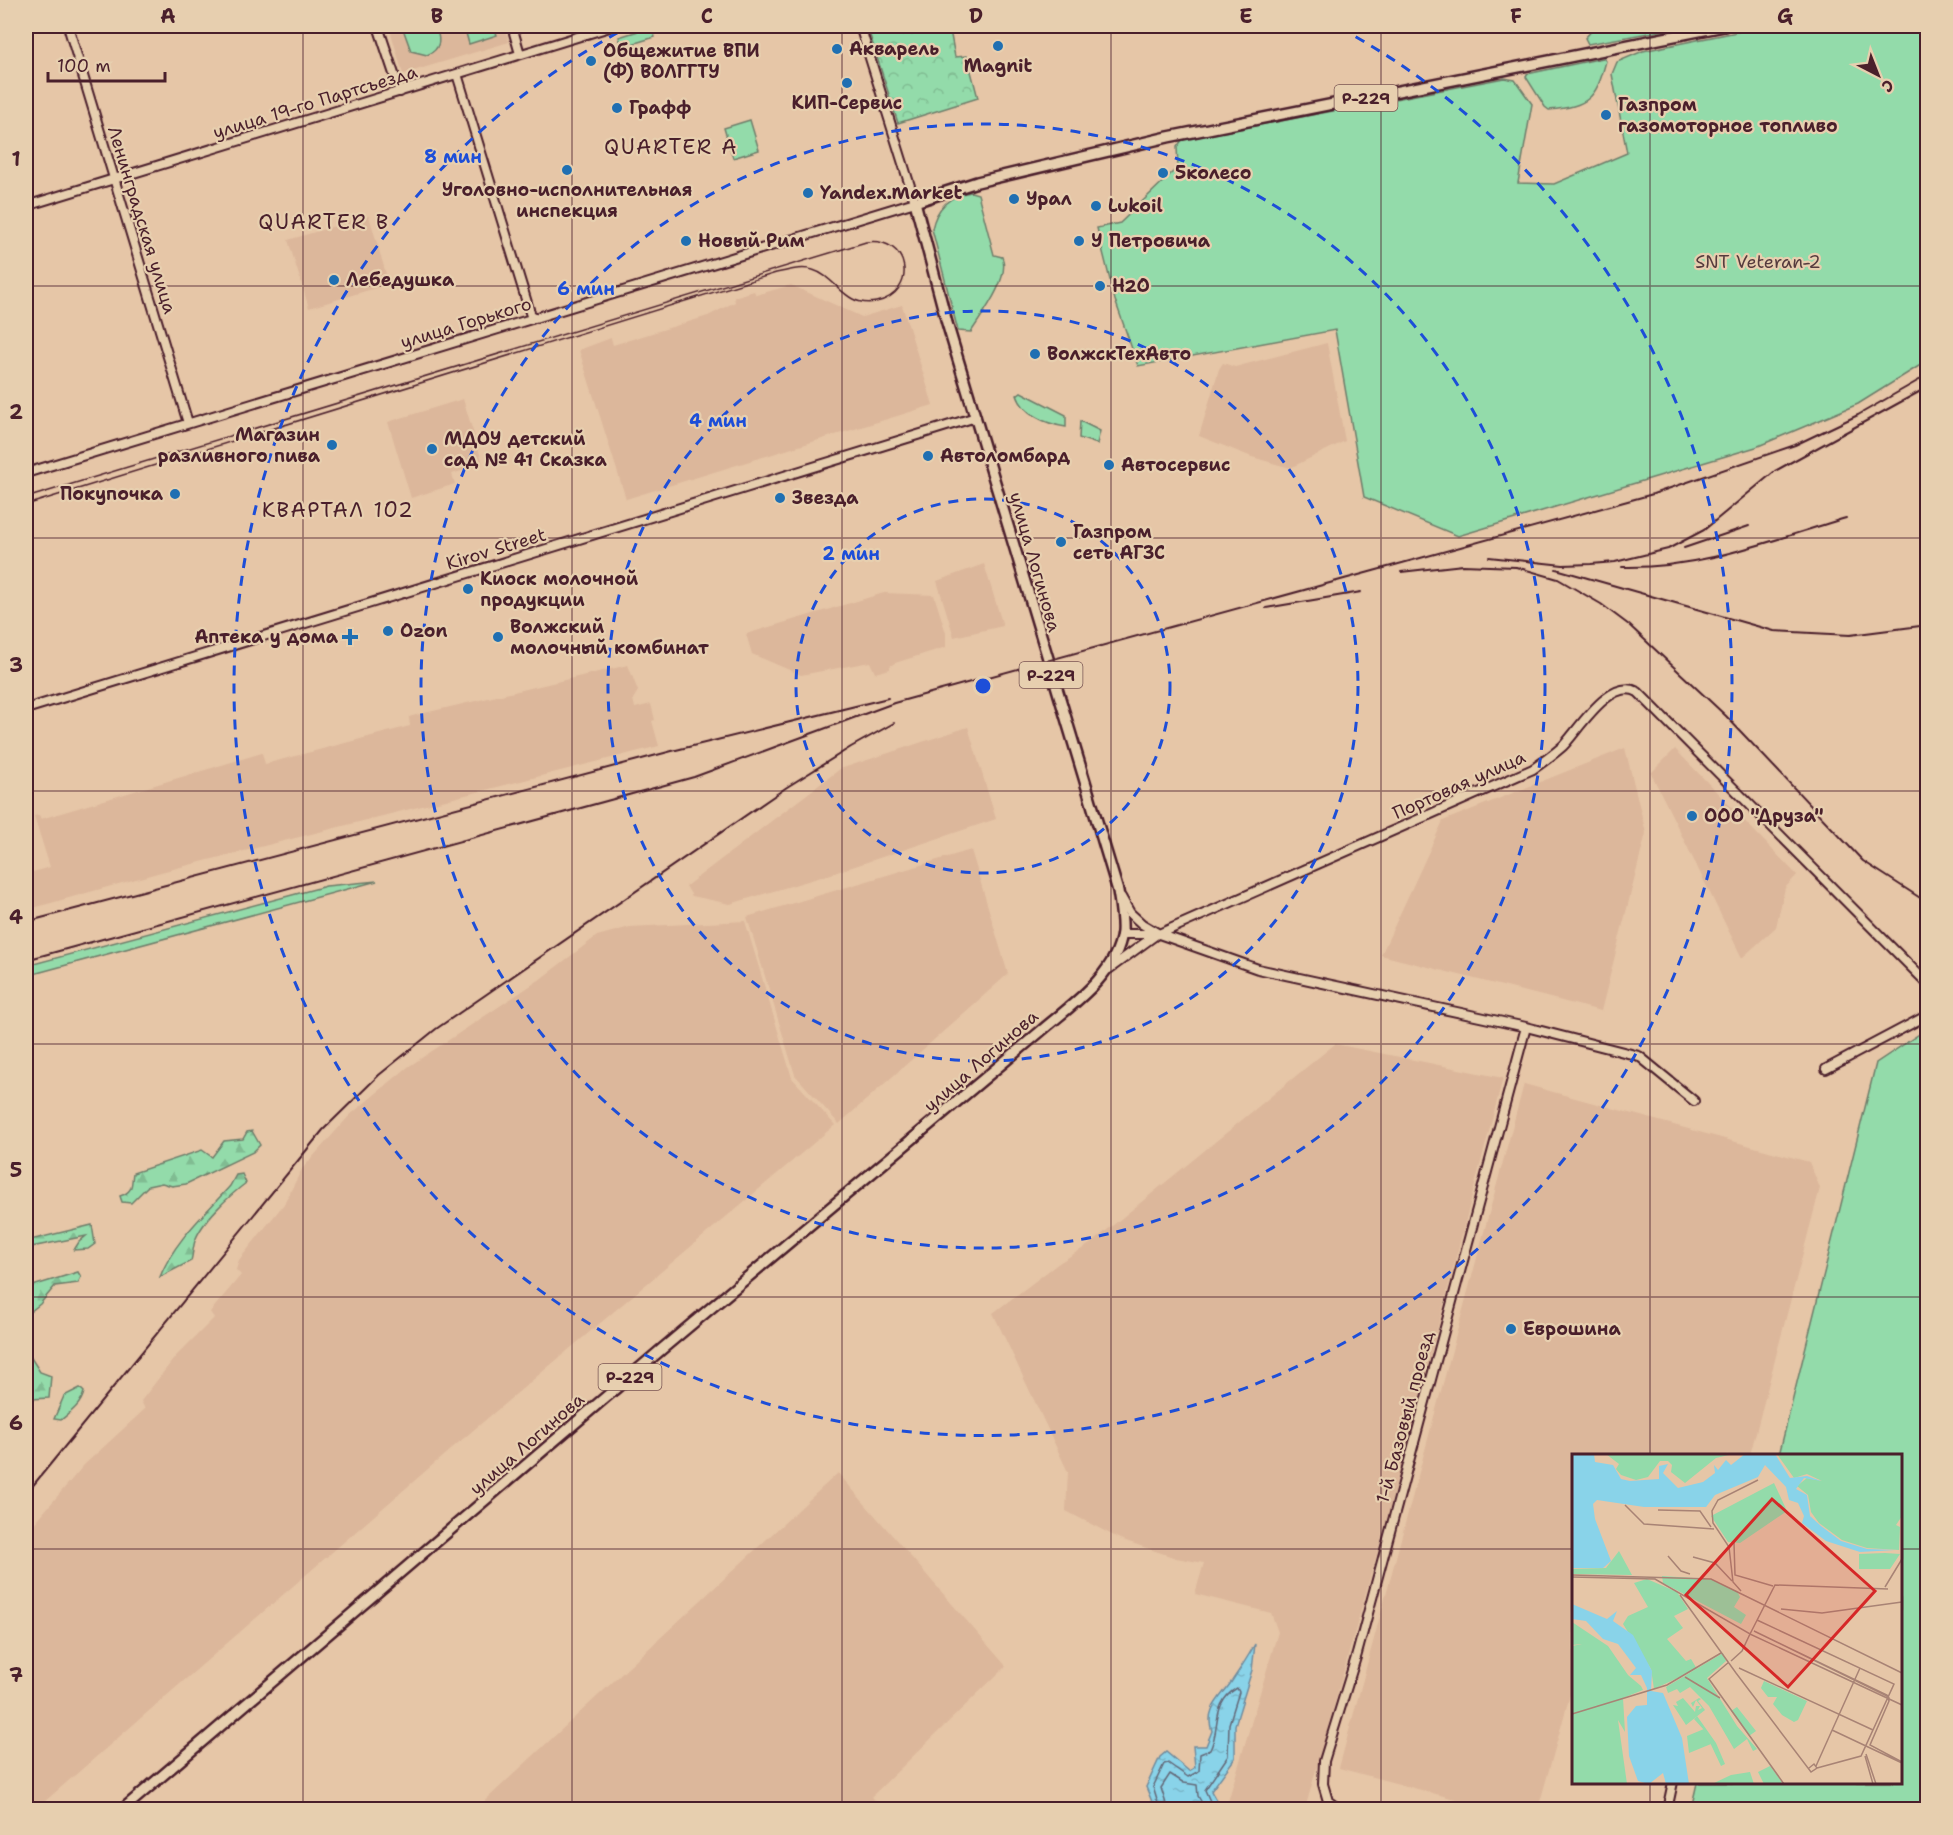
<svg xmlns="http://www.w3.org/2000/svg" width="1953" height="1835" viewBox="0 0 1953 1835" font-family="'Shantell Sans',sans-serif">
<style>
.built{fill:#dcb79b}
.green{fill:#93dbaa;stroke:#6e7d6a;stroke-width:1.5}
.forest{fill:url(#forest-firs);stroke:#6e7d6a;stroke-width:1.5}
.park{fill:url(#park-crowns);stroke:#6e7d6a;stroke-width:1.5}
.water{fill:url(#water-ripples);stroke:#708b9d;stroke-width:1.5}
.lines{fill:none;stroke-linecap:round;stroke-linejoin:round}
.shore{stroke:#636777;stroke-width:1.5}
.minor-casing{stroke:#4a1f2b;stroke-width:12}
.major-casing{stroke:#4a1f2b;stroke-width:14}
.minor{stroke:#e7cfaf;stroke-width:8}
.major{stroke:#e7cfaf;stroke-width:9}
.tram{stroke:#4a1f2b;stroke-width:1.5}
.rail{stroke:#4a1f2b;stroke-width:2}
.grid{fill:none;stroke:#4a1f2b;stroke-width:1.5;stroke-opacity:0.55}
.ring{fill:none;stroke:#1d4ed8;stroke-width:3;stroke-dasharray:10 8}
.poi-dot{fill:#1f6fb2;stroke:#e7cfaf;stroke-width:2}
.labels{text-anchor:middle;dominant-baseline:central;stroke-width:4.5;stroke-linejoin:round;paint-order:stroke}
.shield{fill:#e7cfaf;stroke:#795453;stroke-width:1.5}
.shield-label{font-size:16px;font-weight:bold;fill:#4a1f2b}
.poi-label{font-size:18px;font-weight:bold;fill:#4a1f2b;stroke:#e7cfaf;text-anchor:start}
.street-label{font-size:18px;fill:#4a1f2b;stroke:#e7cfaf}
.park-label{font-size:18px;fill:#553b3e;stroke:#e7cfaf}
.quarter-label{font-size:21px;letter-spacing:1.5px;fill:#4a1f2b;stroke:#e7cfaf}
.inset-road{fill:none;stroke:#a88375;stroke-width:1.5}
.view{fill:#d62828;fill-opacity:0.15;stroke:#d62828;stroke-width:3}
.inset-edge{fill:none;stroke:#4a1f2b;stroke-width:3}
.centre{fill:#1d4ed8;stroke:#e7cfaf;stroke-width:3}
.ring-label{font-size:18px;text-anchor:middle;font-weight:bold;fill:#1d4ed8;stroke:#e7cfaf;stroke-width:4.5;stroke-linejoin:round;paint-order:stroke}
.neatline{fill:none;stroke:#4a1f2b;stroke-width:2}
.grid-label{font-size:20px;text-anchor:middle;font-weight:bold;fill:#4a1f2b}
</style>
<defs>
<pattern id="forest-firs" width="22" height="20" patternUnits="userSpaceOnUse" patternTransform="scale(1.5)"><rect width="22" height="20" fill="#93dbaa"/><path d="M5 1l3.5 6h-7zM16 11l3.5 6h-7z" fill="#80bc92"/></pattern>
<pattern id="park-crowns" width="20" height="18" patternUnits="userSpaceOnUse" patternTransform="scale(1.5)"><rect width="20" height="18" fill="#93dbaa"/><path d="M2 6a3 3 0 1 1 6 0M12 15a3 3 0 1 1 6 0" fill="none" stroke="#80bc92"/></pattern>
<pattern id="water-ripples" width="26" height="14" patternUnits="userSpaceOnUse" patternTransform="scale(1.5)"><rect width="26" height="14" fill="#89d3e9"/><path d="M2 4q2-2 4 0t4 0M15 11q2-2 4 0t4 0" fill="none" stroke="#78b5c8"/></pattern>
</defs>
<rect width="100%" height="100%" fill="#e6c6a7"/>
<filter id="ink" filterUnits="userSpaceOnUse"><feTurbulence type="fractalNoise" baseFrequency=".0167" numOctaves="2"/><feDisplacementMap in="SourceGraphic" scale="12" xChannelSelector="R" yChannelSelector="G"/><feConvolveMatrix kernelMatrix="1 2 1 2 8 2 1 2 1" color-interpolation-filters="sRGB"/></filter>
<g filter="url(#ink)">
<path class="built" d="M 389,26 L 504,26 L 509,42 L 403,74 Z
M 369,216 L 389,284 L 309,308 L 288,240 Z
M 791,285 L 862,317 L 902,305 L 933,405 L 626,499 L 579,350 L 611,338 L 613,345 L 708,316 L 735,302 L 734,297 L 754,291 L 756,295 Z
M 1327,343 L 1345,441 L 1290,468 L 1252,457 L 1199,436 L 1219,369 L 1223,363 L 1235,367 Z
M 463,399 L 483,464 L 452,474 L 455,484 L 411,498 L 388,422 Z
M 984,564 L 1003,626 L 954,637 L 937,581 Z
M 884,593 L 934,595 L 946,633 L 946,647 L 895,663 L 890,666 L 890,669 L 875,673 L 870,662 L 801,675 L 752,654 L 746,634 Z
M 628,665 L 638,691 L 633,699 L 635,708 L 651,704 L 655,720 L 652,721 L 659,746 L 161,872 L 26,910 L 26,874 L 50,867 L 34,816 L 39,815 L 41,819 L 262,753 L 265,764 L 410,726 L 409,717 L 416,715 Z
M 968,727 L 996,819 L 828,875 L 730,904 L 692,896 L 686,886 L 840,769 Z
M 1625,748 L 1646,833 L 1601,1011 L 1381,955 L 1443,821 Z
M 1675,749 L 1797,875 L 1785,888 L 1776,927 L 1742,958 L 1651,773 Z
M 971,850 L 1008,974 L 839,1124 L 795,1075 L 747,917 Z
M 745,921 L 792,1078 L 835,1125 L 451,1449 L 36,1809 L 26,1809 L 26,1533 L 84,1465 L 145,1409 L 141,1401 L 176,1356 L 214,1318 L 210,1312 L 241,1275 L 236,1270 L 239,1260 L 284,1204 L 302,1169 L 350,1115 L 408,1067 L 539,980 L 597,936 L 630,927 Z
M 1335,1044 L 1503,1078 L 1401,1468 L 1305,1809 L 1277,1804 L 1275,1809 L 1244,1809 L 1227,1805 L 1278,1632 L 1271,1613 L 1195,1594 L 1204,1563 L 1176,1558 L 1120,1539 L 1066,1511 L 1068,1472 L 993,1313 L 1059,1263 L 1090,1244 Z
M 1524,1084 L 1809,1162 L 1820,1188 L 1750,1455 L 1574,1456 L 1573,1696 L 1570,1695 L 1538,1809 L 1496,1810 L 1339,1768 Z
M 838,1473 L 1006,1666 L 871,1797 L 885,1809 L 476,1809 Z"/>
<path class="green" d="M 402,26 L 436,26 C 440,39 442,49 427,55 L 411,51 Z
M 464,26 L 494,26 L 497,35 L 469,44 Z
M 1596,26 L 1687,26 L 1588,44 L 1585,38 Z
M 1766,26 L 1927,26 L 1927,361 L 1858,404 L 1756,447 L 1458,536 L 1364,497 L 1335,330 L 1138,366 L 1115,300 L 1097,228 L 1120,223 L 1178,167 L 1177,147 L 1182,140 L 1504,78 L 1515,80 L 1532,104 L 1518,183 L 1554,184 L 1627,153 L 1612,74 L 1617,62 L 1643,51 Z
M 651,27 L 655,37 L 622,47 L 619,37 Z
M 1603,58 L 1606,61 C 1596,99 1589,106 1549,110 L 1545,107 L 1526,77 L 1527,74 Z
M 750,120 L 759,150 L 733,158 L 724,128 Z
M 971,192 L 978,194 L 994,255 L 1002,257 C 1011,277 982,315 971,332 L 958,331 L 932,229 C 936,208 950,195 971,192 Z
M 1021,392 L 1066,415 L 1066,427 C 1046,424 1023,414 1017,395 Z
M 1080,421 L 1100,431 L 1097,444 L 1079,438 Z
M 377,881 L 26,976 L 26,966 L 326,886 Z
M 1927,1029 L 1927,1809 L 1691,1809 L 1697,1783 L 1900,1782 L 1900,1456 L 1779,1455 L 1876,1063 Z"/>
<path class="forest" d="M 252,1131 L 260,1145 L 253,1152 L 186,1184 L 172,1186 L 162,1183 L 148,1186 L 131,1203 L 122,1202 L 120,1196 C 134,1191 131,1185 133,1173 L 202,1150 L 212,1157 L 224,1141 L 243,1139 L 247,1132 Z
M 242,1174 L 246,1183 C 230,1195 201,1222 195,1241 C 193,1247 193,1254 191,1261 L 160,1277 C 174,1241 205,1214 230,1186 L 236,1175 Z
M 92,1225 L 95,1244 L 88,1249 L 74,1250 L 79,1242 L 86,1236 L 26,1248 L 26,1241 Z
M 78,1272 L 81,1277 L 78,1283 L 55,1286 L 40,1304 L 26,1315 L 26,1288 Z
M 26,1350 L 40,1372 L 51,1376 L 49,1398 L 31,1399 L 26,1391 Z
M 80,1388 L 84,1392 C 81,1405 71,1412 61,1420 L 54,1419 L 64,1396 Z"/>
<path class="park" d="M 867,26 L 943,26 L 950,30 L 955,57 L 967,56 L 978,98 L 898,123 Z"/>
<path class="water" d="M 1255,1644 L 1252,1670 L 1235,1725 L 1235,1758 L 1211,1791 L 1221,1809 L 1155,1809 L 1146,1787 L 1160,1757 L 1166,1752 L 1189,1771 L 1195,1767 L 1193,1746 L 1206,1746 L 1212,1731 C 1204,1709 1221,1698 1232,1681 C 1240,1669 1248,1657 1255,1644 Z"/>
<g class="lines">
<path class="shore" d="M 1160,1810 L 1153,1787 L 1164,1764 L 1168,1763 L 1188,1777 L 1199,1771 L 1200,1754 L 1210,1750 C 1221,1728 1211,1703 1237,1688 L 1239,1692 L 1229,1724 L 1228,1756 L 1205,1790 L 1214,1810
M 1168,1810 L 1161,1788 L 1170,1774 L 1184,1783 L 1197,1785 L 1198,1796 L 1206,1810"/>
<g class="minor-casing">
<path id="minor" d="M 68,26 L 188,423
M 378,26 L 400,92
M 512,26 L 520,54
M 457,74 L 532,319
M 26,206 L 613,26
M 26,473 L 915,202 L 860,26
M 26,709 L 976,417
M 1121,897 L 1130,913 L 1142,924 L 1159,934 L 1258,969 L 1526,1027 L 1639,1056 L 1694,1101
M 1122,934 L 1159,934 L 1533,769 C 1543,762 1554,754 1563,746 C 1580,728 1610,677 1638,692 L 1928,984
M 1109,969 L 1157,934
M 1826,1069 L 1928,1015
M 1339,1809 L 1328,1801 L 1323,1784 L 1324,1761 L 1357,1654 L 1526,1027
M 1336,1810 L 1354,1810
M 1667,1810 L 1673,1782"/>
</g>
<g class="major-casing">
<path id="major" d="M 122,1810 L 662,1349 L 1041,1031 C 1070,1006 1117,975 1122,932 C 1123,919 1120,904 1118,891 L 947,323 L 915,202 L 977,182 L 1168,137 L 1724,26"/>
</g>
<use href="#minor" class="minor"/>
<use href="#major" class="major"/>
<path class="tram" d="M 26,498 L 866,242 C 909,235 920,293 876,302 C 844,308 837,277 813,270 C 801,266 788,271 776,273 L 26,505"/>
<path class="rail" d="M 1684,548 L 1749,526
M 1489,557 L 1563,565 L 1591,564 L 1615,562 L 1668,549 L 1704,530 L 1775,471 L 1928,387
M 1622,567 C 1700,569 1772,540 1846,518
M 1556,569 L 1774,631 L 1850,635 L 1928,625
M 1401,572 L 1463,565 L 1516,567 L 1558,579 L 1601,604 L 1629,625 L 1726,716 L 1863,861 L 1928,903
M 1266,608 L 1361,592
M 26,922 L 672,751 L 888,698
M 26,960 L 694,777 L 894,703 L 1653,494 L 1795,445 L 1858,415 L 1928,375
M 26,1494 L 323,1130 L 379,1075 L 436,1029 L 787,787 L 851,747 L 894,723"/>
</g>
</g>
<path class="grid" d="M 303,26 L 303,1810M 572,26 L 572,1810M 842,26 L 842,1810M 1111,26 L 1111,1810M 1381,26 L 1381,1810M 1650,26 L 1650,1456M 26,286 L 1928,286M 26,538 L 1928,538M 26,791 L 1928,791M 26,1044 L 1928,1044M 26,1297 L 1928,1297M 26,1549 L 1574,1549M 1900,1549 L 1928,1549M 1650,1782 L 1650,1810"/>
<g class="ring">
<circle cx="983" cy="686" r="187"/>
<circle cx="983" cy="686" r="375"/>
<circle cx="983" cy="686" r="562"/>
<path d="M1340 28A749 749 0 1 1 626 28"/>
</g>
<g class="poi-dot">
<circle cx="998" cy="46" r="6"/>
<circle cx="837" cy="49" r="6"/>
<circle cx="591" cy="61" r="6"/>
<circle cx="847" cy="83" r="6"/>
<circle cx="617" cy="108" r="6"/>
<circle cx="1606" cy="115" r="6"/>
<circle cx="567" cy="170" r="6"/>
<circle cx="1163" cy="173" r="6"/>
<circle cx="808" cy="193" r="6"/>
<circle cx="1014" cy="199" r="6"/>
<circle cx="1096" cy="206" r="6"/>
<circle cx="686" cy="241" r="6"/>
<circle cx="1079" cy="241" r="6"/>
<circle cx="334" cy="280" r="6"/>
<circle cx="1100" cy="286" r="6"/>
<circle cx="1035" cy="354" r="6"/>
<circle cx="332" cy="445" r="6"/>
<circle cx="432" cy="449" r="6"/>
<circle cx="928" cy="456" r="6"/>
<circle cx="1109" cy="465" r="6"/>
<circle cx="175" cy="494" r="6"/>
<circle cx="780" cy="498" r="6"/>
<circle cx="1061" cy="542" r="6"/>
<circle cx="468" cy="589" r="6"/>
<circle cx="388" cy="631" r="6"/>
<path d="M347 628h6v6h6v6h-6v6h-6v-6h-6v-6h6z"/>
<circle cx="498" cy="637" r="6"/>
<circle cx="1692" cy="816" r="6"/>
<circle cx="1511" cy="1329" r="6"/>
</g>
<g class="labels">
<g class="shield">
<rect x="1334.5" y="85" width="63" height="26" rx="4.5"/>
<rect x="1019.5" y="662" width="63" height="26" rx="4.5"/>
<rect x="598.5" y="1364" width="63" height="26" rx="4.5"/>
</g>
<g class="shield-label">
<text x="1366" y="98">Р-229</text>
<text x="1051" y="675">Р-229</text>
<text x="630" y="1377">Р-229</text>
</g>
<g class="poi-label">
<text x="849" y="49">Акварель</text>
<text x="603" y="51">Общежитие ВПИ<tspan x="603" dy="21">(Ф) ВОЛГГТУ</tspan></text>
<text x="998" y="66" text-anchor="middle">Magnit</text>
<text x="847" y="103" text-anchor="middle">КИП-Сервис</text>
<text x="1618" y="105">Газпром<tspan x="1618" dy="21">газомоторное топливо</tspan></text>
<text x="629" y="108">Графф</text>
<text x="1175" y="173">5колесо</text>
<text x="567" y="190" text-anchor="middle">Уголовно-исполнительная<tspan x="567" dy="21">инспекция</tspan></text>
<text x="820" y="193">Yandex.Market</text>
<text x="1026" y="199">Урал</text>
<text x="1108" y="206">Lukoil</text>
<text x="698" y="241">Новый Рим</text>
<text x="1091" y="241">У Петровича</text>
<text x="346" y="280">Лебедушка</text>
<text x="1112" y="286">H2O</text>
<text x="1047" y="354">ВолжскТехАвто</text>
<text x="320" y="435" text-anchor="end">Магазин<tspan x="320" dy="21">разливного пива</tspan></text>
<text x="444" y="439">МДОУ детский<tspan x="444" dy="21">сад № 41 Сказка</tspan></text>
<text x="940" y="456">Автоломбард</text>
<text x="1121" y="465">Автосервис</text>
<text x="163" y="494" text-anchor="end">Покупочка</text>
<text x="792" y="498">Звезда</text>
<text x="1073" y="532">Газпром<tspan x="1073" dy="21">сеть АГЗС</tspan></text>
<text x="480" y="579">Киоск молочной<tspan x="480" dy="21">продукции</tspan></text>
<text x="510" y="627">Волжский<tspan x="510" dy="21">молочный комбинат</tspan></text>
<text x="400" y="631">Ozon</text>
<text x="338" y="637" text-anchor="end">Аптека у дома</text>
<text x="1704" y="816">ООО "Друза"</text>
<text x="1523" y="1329">Еврошина</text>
</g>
<g class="street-label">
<text transform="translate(315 102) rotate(-17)">улица 19-го Партсъезда</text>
<text transform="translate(142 220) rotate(73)">Ленинградская улица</text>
<text transform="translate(466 323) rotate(-17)">улица Горького</text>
<text transform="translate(496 549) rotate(-17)">Kirov Street</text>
<text transform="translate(1035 562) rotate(74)">улица Логинова</text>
<text transform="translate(1459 785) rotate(-24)">Портовая улица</text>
<text transform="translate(981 1061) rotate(-41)">улица Логинова</text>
<text transform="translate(1405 1417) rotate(-75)">1-й Базовый проезд</text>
<text transform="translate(527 1444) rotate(-41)">улица Логинова</text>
</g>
<g class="park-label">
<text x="1758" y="262">SNT Veteran-2</text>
</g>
<g class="quarter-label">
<text x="671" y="147">QUARTER A</text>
<text x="324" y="222">QUARTER B</text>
<text x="338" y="510">КВАРТАЛ 102</text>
</g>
</g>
<g transform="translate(1572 1454)">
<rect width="330" height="330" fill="#e6c6a7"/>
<path d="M 34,0 L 161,0 L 144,4 L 113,29 L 99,18 L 100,11 L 96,7 L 88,7 L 76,23 L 64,26 L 49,21 L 44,15 L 47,10 ZM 205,0 L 330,0 L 330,62 L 324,71 L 328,73 L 327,96 L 295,94 L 270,86 L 247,69 L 239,58 L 236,41 L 225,32 L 235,24 L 250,27 L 235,20 L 222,24 ZM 202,29 L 215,57 L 168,89 L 156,88 L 139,62 ZM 287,100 L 313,99 L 328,100 L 318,115 L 287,115 ZM 90,122 L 138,125 L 165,137 L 168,143 L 162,153 L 174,161 L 169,170 L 91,129 ZM 75,125 L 105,138 L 116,155 L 102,162 L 111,174 L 95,185 L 114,207 L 119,205 L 125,215 L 82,235 L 79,215 L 51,170 L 56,162 L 76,153 L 62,129 ZM 0,168 L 36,192 L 56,221 L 69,232 L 71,236 L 51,244 L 53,278 L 46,266 L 55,330 L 0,330 L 0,192 L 10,190 L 0,191 ZM 111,244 L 123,258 L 124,252 L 128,252 L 126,256 L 130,254 L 124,246 L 121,253 L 119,249 L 127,244 L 129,245 L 126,247 L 133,256 L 114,271 L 101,251 L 106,252 L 104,248 ZM 132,275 L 139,290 L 117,299 L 115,282 ZM 178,318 L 182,330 L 140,330 L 159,321 Z" fill="#93dbaa"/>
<path d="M 151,199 L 154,207 L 135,224 L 165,272 L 185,295 L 181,297 L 175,285 L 162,295 L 137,252 L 118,233 L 108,239 L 105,235 L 96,239 L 94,233 ZM 125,262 L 144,289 L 153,310 L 149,312 L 132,276 L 122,265 Z" fill="#93dbaa"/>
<path d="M 47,97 L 60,121 L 0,120 L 0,115 L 34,114 ZM 192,227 L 235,247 L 226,266 L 222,268 L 210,261 L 201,250 L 205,243 L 196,243 L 189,234 ZM 165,253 L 184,277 L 177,282 L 159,257 ZM 198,312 L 210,328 L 208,330 L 192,330 L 186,318 Z" fill="#93dbaa"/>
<path d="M 0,0 L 22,0 L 23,8 L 41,11 L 49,25 L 58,27 L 87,25 L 87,12 L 96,10 L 91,19 L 106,34 L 131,28 L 143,19 L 142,11 L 146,16 L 154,6 L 159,11 L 173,0 L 203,0 L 218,24 L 235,22 L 249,27 L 232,24 L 224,35 L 235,41 L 238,62 L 249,72 L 269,87 L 295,95 L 323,96 L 288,98 L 254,87 L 230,69 L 232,62 L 226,49 L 217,46 L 214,33 L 193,11 L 186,23 L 143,41 L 134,53 L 72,53 L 25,46 L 21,50 L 23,65 L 39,107 L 31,114 L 0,114 ZM 0,150 L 35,165 L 45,157 L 41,167 L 61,181 L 80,217 L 79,237 L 91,239 L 110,284 L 117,330 L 94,330 L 91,319 L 77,330 L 66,327 L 57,302 L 55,263 L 64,252 L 75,251 L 75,234 L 69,221 L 58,221 L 64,214 L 46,190 L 31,185 L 14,167 L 0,165 Z" fill="#89d3e9"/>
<path class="inset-road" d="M 53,51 L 72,70 L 142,75M 86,56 L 128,57 L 139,73M 162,89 L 163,121 L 201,132M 96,102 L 109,117 L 118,120M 121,103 L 143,109 L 160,127M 0,121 L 139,125 L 330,219M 0,123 L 83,125 L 178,180 L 203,131 L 316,135M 313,133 L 330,105M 169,137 L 161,128 L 157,93 L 141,69 L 140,57 L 146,46 L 186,26M 108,141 L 164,219M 209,155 L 250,159 L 330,148M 185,166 L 322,230 L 289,302 L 245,314M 159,207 L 170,197 L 178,180 L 330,251M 157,208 L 137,225 L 212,330M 167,214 L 301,276M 164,219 L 239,318 L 245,314 L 242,310 L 237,314M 113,223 L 148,244M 0,260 L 95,231 L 149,199M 260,276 L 330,309M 294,300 L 304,330M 293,302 L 301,330M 330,308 L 298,291 L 317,247 L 317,244 L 315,241 L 182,177 L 315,242 L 317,247 L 298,291 L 330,308M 244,312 L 288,214"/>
<path class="view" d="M 200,45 L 303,137 L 216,233 L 114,141 Z"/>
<rect width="330" height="330" class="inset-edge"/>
</g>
<circle cx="983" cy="686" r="9" class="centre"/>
<g class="ring-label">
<text x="453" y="163">8 мин</text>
<text x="586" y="295">6 мин</text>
<text x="718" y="427">4 мин</text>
<text x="851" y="560">2 мин</text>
</g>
<rect width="1953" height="1835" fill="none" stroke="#e7cfaf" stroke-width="66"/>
<g transform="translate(1878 75) rotate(138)" stroke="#e7cfaf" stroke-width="4.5" paint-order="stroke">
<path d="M0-4.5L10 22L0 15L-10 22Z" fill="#4a1f2b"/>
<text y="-9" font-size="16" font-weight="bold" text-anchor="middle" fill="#4a1f2b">С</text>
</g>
<path d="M48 72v9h117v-9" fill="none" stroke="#4a1f2b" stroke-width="3"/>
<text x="57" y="72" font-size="18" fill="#4a1f2b" stroke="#e7cfaf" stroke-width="4.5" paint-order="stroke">100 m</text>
<rect x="33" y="33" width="1887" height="1769" class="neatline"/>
<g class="grid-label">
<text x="168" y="23">A</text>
<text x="437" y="23">B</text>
<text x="707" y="23">C</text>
<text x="976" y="23">D</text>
<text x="1246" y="23">E</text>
<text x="1516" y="23">F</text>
<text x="1785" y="23">G</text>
<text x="16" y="166">1</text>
<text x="16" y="419">2</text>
<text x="16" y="672">3</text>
<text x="16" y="924">4</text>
<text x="16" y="1177">5</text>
<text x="16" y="1430">6</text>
<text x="16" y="1682">7</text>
</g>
</svg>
